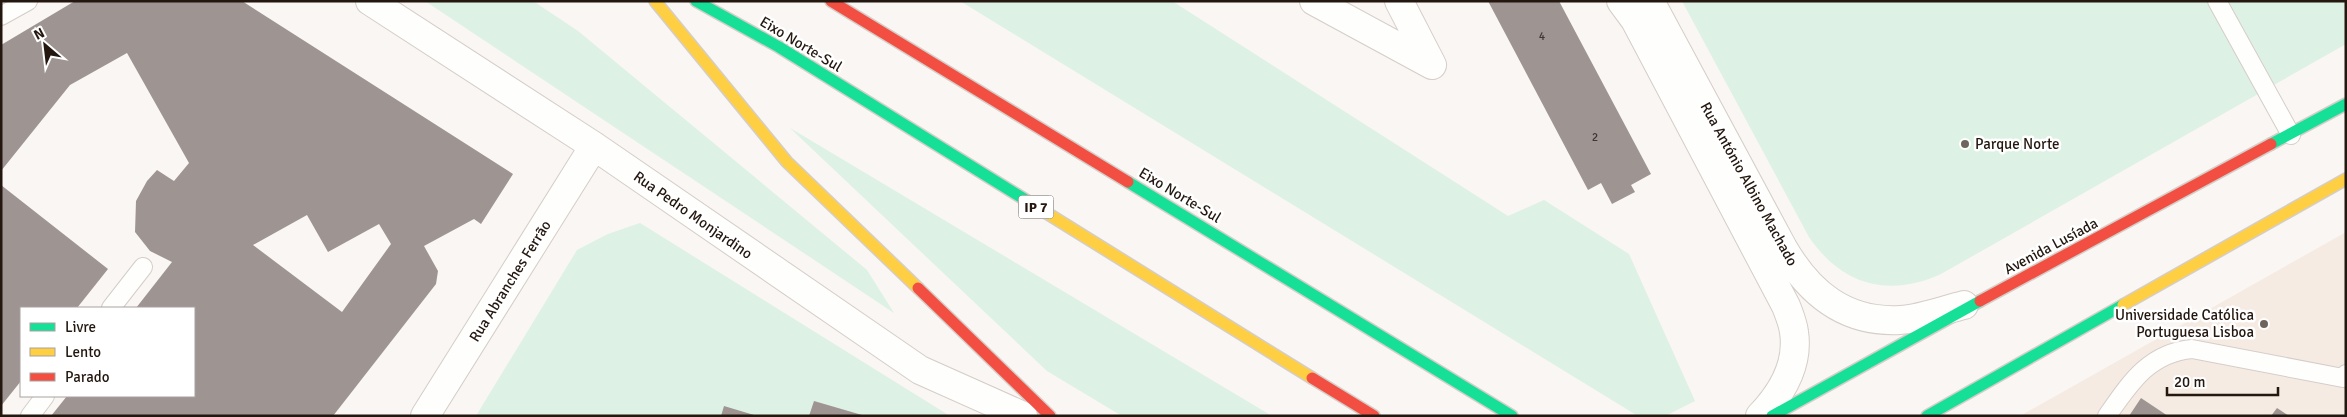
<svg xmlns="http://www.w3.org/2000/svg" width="2347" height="417" viewBox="0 0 2347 417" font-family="Signika,sans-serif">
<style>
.built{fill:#f6ebe3}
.green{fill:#ddf1e4}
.building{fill:#9e9593;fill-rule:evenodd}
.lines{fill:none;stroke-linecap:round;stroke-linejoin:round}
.lane-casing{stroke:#d5cdc8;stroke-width:20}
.street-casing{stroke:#d5cdc8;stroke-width:30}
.fast-casing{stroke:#d5cdc8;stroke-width:14}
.slow-casing{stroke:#d5cdc8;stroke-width:14}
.jam-casing{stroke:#d5cdc8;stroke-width:14}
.lane{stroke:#fefefd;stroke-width:18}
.street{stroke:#fefefd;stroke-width:28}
.fast{stroke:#16e098;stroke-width:11}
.slow{stroke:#ffcf43;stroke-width:11}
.jam{stroke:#f24e42;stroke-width:11}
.poi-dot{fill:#6e655f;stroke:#fff;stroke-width:2}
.labels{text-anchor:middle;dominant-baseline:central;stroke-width:5;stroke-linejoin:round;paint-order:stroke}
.number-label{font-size:12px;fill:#423630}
.shield{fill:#fff;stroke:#655d57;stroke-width:1}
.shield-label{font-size:14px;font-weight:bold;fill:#23170f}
.street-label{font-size:15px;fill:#23170f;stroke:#fff}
.poi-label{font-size:15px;fill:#23170f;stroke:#fff;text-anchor:start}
</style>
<rect width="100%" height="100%" fill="#f9f6f3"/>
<path class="built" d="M 2346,232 L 2346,416 L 2020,416 Z"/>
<path class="green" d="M 425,1 L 533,1 L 578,31 L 867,270 L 894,313 Z
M 960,1 L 1172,1 L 1508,216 L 1544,200 L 1629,254 L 1695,401 L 1665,416 L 1638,416 Z
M 1682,1 L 2346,1 L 2346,44 L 1941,274 C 1888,298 1842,285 1809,237 Z
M 790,128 L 1272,416 L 1122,416 L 1047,371 Z
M 640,223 L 950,416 L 476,416 L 577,250 L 608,234 Z"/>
<path class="building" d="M 75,1 L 242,1 L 513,174 L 481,224 L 474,219 L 424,246 L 438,271 L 436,284 L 333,416 L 51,416 L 67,396 L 194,396 L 194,308 L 136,308 L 172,262 L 150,251 L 135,232 L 136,201 L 147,181 L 157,170 L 174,181 L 189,163 L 127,53 L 70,85 L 1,171 L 1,45 ZM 307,215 L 328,252 L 379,224 L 391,244 L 342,312 L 253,245 Z
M 1488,1 L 1559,1 L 1651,174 L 1631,185 L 1635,192 L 1612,204 L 1601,183 L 1588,190 Z
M 1,185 L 108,269 L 77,308 L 21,308 L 21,381 L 1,406 Z
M 2141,398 L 2168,416 L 2129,416 Z
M 814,401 L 862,415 L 862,416 L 809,416 Z
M 724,406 L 754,415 L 754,416 L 721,416 Z
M 2277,408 L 2289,416 L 2271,416 Z"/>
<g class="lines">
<g class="lane-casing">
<path id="lane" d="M 2217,1 L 2291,135
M 1,16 L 28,1
M 111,308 L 143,267
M 30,416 L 45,396
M 2107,416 C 2130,383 2149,353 2192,349 L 2343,378 L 2346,374"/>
</g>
<g class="street-casing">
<path id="street" d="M 370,1 L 594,146 L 920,370 L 1023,416
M 1314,1 L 1432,65 L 1399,1
M 1621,1 L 1635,20 L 1786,306 C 1789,314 1793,323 1794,332 C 1799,365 1781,394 1760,416
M 1650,1 L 1783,248 C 1809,293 1845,323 1900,320 C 1921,319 1944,310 1964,305
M 425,416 L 594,146"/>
</g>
<g class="fast-casing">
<path id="fast" d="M 696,1 L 779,47 L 1037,207
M 2271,144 L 2346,104
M 1128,182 L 1512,416
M 1772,416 L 1980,301
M 1927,416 L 2123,305"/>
</g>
<g class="slow-casing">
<path id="slow" d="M 655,1 L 787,162 L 918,288
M 1037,207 L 1312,378
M 2123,305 L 2346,179"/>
</g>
<g class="jam-casing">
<path id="jam" d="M 831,1 L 1128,182
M 918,288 L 1050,416
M 1980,301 L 2271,144
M 1312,378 L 1374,416"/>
</g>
<use href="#lane" class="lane"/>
<use href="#street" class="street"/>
<use href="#fast" class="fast"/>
<use href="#slow" class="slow"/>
<use href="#jam" class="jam"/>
</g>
<g class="poi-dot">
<circle cx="1965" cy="144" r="5"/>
<circle cx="2264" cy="324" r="5"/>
</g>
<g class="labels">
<g class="number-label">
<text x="1542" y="36">4</text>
<text x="1595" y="137">2</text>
</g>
<rect class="shield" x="1018.5" y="195.5" width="35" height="23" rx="4"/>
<g class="shield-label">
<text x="1036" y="207">IP 7</text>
</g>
<g class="street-label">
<text transform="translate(801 44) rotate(31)">Eixo Norte-Sul</text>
<text transform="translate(1749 184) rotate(61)">Rua António Albino Machado</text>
<text transform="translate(1180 195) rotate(31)">Eixo Norte-Sul</text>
<text transform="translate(693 215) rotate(35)">Rua Pedro Monjardino</text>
<text transform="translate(2051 246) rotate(-28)">Avenida Lusíada</text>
<text transform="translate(510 281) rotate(-58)">Rua Abranches Ferrão</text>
</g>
<g class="poi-label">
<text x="1975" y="144">Parque Norte</text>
<text x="2254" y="315" text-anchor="end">Universidade Católica<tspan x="2254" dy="17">Portuguesa Lisboa</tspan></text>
</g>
</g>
<rect width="2347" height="417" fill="none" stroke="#23170f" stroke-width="5"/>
<rect x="20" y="307" width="175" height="90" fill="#ffffff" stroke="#a7a29f"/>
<rect x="30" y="323" width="25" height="8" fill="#16e098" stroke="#a7a29f"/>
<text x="65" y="332" font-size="15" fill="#23170f">Livre</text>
<rect x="30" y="348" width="25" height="8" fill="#ffcf43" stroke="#a7a29f"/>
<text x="65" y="357" font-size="15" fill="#23170f">Lento</text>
<rect x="30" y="373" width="25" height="8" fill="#f24e42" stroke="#a7a29f"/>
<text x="65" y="382" font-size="15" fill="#23170f">Parado</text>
<g transform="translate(45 45) rotate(332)" stroke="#ffffff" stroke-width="4" paint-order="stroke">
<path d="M0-4L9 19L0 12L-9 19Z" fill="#23170f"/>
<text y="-8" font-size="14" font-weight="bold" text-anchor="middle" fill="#23170f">N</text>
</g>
<path d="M2167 387v8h111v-8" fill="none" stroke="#23170f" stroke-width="2.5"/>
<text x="2174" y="387" font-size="15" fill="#23170f" stroke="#ffffff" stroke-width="4" paint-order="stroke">20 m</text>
</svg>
